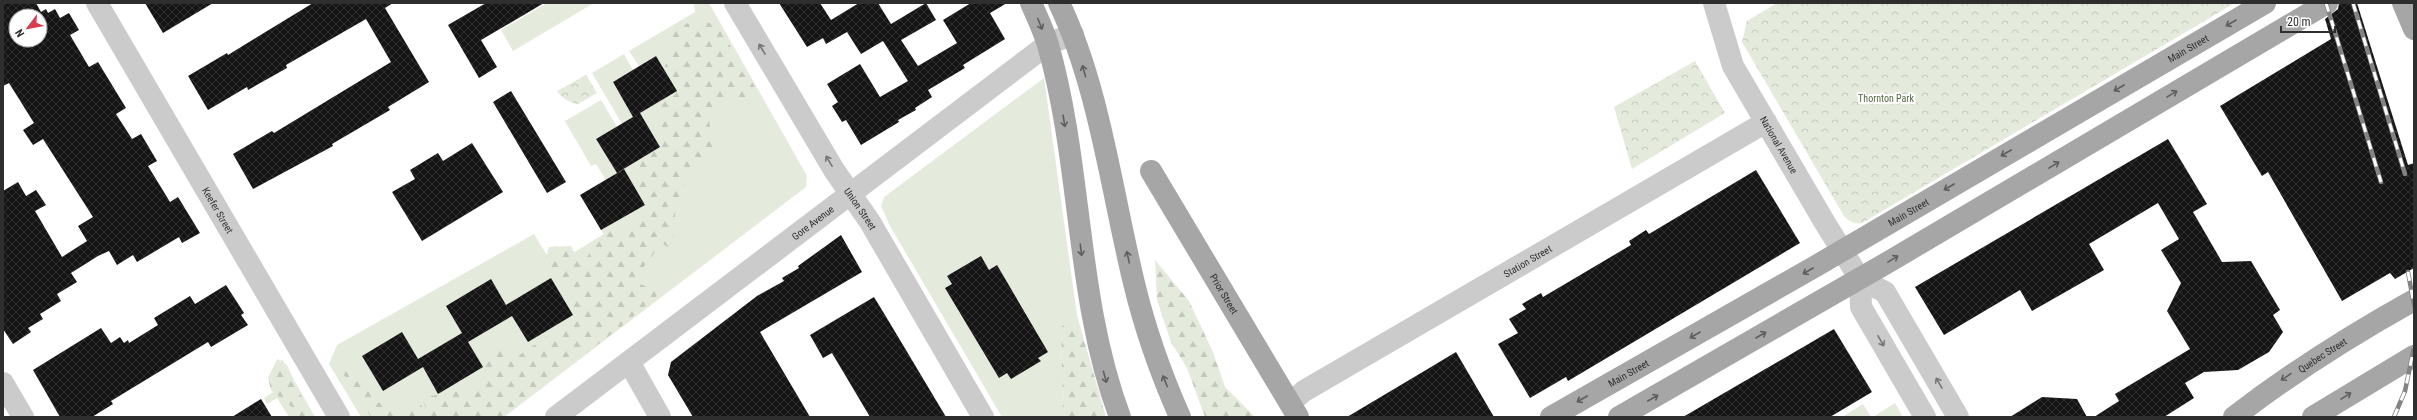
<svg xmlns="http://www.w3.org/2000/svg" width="2417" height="420" viewBox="0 0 2417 420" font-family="'Roboto Condensed',sans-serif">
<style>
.grass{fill:#e4eadc}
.forest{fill:url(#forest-firs)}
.park{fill:url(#park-crowns)}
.building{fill:url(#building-cross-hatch);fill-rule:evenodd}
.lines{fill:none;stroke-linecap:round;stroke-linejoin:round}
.minor{stroke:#cbcbcb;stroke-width:22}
.major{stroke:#a6a6a6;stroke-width:22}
.rail-casing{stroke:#838383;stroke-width:4.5}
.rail{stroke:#fff;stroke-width:3;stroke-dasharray:9;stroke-linecap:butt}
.oneway{stroke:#5e5e5e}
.oneway2{stroke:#757575}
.labels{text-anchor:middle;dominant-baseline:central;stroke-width:4;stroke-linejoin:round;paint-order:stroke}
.street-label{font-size:10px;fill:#2e2e2e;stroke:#fff}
.park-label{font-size:10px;fill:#52663e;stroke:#fff}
</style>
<defs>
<pattern id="forest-firs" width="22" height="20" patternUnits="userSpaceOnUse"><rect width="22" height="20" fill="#e4eadc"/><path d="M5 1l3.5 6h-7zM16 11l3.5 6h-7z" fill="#c4c9bd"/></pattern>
<pattern id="park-crowns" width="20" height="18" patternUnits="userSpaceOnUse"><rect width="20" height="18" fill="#e4eadc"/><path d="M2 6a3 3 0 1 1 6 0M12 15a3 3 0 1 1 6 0" fill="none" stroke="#c4c9bd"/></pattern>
<pattern id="building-cross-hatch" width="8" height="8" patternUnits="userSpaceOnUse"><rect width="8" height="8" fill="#151515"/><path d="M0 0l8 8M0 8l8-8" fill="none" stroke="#2f2f2f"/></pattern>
</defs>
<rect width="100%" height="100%" fill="#fff"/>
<path class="grass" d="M 547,3 L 594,3 L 513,51 L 501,30 Z
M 694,3 L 709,3 L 807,176 L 806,187 L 504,417 L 361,417 L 329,364 L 337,345 L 534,234 L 553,265 L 604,234 L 601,230 L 645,205 L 624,169 L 660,147 L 640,113 L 677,91 L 656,56 L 639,66 L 629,51 L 695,12 Z
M 624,54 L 633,70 L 613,82 L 633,117 L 622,124 L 592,73 Z
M 1044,78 L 1077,315 L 1061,327 L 1063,413 L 1066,417 L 1002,417 L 890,226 L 881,206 L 884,197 Z
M 601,100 L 617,127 L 596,139 L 617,173 L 606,180 L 596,164 L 591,166 L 565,121 Z
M 282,359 L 315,417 L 289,417 L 277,398 L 267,404 L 264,398 L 286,384 L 277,366 Z
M 1895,403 L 1903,417 L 1873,417 Z
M 1863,404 L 1871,417 L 1842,417 Z"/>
<path class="forest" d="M 708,22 L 722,32 L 758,92 L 749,102 L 737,99 L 730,89 L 723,107 L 708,111 L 714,160 L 692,168 L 677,203 L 672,234 L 681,247 L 674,252 L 662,243 L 634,280 L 659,294 L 622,326 L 503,417 L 404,417 L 405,410 L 420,404 L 428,414 L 422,398 L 453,391 L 467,394 L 485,373 L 483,359 L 484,350 L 502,346 L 514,359 L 576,316 L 569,285 L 557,282 L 544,266 L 549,247 L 571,246 L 581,265 L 607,230 L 642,223 L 648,205 L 632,184 L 641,169 L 638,161 L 660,147 L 660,104 L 674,96 L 677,91 L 664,69 L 670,53 L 671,33 L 688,23 L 692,30 Z
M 1155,260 L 1189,301 L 1213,352 L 1225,387 L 1255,417 L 1205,417 L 1187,368 L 1171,342 L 1157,300 Z
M 1077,315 L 1106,417 L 1066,417 L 1063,413 L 1061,327 Z
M 277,359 L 287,365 L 311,417 L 299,417 L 298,412 L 271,390 L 268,378 Z
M 340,369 L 361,372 L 376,401 L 399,414 L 400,417 L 371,417 Z"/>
<path class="park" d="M 1777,3 L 2235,3 L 1862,223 C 1854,224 1850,222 1844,216 L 1742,42 L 1747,21 Z
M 1695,61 L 1725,113 L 1632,169 L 1614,107 Z
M 586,75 L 597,93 L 578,104 C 568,102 563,99 557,91 Z"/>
<path class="building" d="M 3,3 L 36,3 L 41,12 L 46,9 L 48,13 L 55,9 L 60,18 L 69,13 L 79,30 L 70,35 L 89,67 L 98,62 L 126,108 L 116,114 L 132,139 L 141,134 L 157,161 L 148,166 L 170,202 L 178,197 L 200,233 L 182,243 L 179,237 L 137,262 L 133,255 L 117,265 L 109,251 L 98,256 L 71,273 L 77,282 L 57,294 L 61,301 L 40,314 L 43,319 L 28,328 L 31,332 L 13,344 L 3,329 L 3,191 L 18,182 L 26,196 L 36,190 L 46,205 L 35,211 L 62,257 L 87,241 L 78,226 L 93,217 L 43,139 L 33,145 L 23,130 L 34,123 L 9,83 L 3,86 ZM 16,16 L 40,16 L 40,40 L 16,40 Z
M 145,3 L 213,3 L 163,33 Z
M 313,3 L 393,3 L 385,8 L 429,82 L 388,107 L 390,110 L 332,144 L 333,146 L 253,189 L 233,154 L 272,131 L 274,133 L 391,62 L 366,19 L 286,65 L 287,68 L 248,90 L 247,87 L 208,110 L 188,76 L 227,53 L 228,55 Z
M 486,3 L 544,3 L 481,40 L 497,67 L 479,78 L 448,25 Z
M 779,3 L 820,3 L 831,20 L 859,3 L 878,3 L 891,24 L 926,3 L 936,20 L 901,40 L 918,66 L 957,43 L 943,20 L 971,3 L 1007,3 L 990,13 L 1005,39 L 963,65 L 965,68 L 928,90 L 932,97 L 915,108 L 916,110 L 898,120 L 899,122 L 861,145 L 846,120 L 842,122 L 832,106 L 838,102 L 827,84 L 860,64 L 880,97 L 908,81 L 883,41 L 861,54 L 847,32 L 826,44 L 823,38 L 807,47 Z
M 2339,3 L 2357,3 L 2408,165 L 2414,163 L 2414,268 L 2395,279 L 2390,273 L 2342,301 L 2268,172 L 2262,176 L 2220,106 L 2331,39 L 2325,19 L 2338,9 Z
M 656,56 L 677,91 L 640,113 L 660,147 L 617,173 L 596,139 L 633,117 L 613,82 Z
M 511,91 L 566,182 L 547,193 L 493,102 Z
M 2168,139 L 2207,204 L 2193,212 L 2222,262 L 2251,261 L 2280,310 L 2273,315 L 2283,332 L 2269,352 L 2238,370 L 2204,372 L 2185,383 L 2194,398 L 2164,417 L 2094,417 L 2119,401 L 2115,394 L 2190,349 L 2167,311 L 2181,283 L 2161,250 L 2179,239 L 2158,203 L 2089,244 L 2104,270 L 2032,311 L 2020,290 L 1944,335 L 1915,287 Z
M 472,143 L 503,192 L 422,241 L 392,192 L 415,179 L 410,170 L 438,153 L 443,161 Z
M 624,169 L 645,205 L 601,230 L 580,195 Z
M 1756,170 L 1800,243 L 1568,381 L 1566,377 L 1530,398 L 1498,344 L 1518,333 L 1509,319 L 1526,309 L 1522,304 L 1541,293 L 1543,297 L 1631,245 L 1629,241 L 1646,230 L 1649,234 Z
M 841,235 L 862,272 L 760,332 L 810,417 L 693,417 L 668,375 L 671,362 L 757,296 L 784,281 L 782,278 L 799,268 L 798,266 Z
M 981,256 L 989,270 L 997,265 L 1048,352 L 1038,358 L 1041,361 L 1011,379 L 1007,373 L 999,378 L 945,288 L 952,284 L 947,276 Z
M 551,278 L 573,315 L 528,342 L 512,316 L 468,342 L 483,367 L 438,394 L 423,367 L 383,391 L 362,356 L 402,332 L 418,359 L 462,333 L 446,306 L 491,279 L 510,312 L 506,305 Z
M 226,285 L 244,313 L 241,315 L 248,325 L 211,347 L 208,342 L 111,401 L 113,404 L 92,417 L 60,417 L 33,370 L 101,328 L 111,343 L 120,337 L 124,343 L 128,340 L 129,343 L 158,325 L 154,318 L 190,296 L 195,304 Z
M 874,297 L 888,320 L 946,417 L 870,417 L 832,353 L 823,358 L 810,335 Z
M 1834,329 L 1872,392 L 1830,417 L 1683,417 Z
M 1456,352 L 1494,417 L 1347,417 L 1426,370 Z
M 2042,397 L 2077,399 L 2087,417 L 2010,417 Z
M 261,399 L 272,417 L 232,417 Z"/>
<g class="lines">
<g class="minor">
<path id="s1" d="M 97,3 L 339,417"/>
<path id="s2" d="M 735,3 L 834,170 L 870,222 L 983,417"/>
<path id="s3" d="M 1714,3 L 1733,66 L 1825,223 L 1860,279 L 1885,292 L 1958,417"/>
<path d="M 1860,279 L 1861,307 L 1925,417"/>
<path d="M 629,362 L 660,417"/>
<path d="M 3,383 L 23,417"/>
<path id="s4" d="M 1290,403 L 1304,391 L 1766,122"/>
<path id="s5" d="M 556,417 L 1048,44 L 1073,34"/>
</g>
<g class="major">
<path d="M 1031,3 C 1037,17 1044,31 1048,45 C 1083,168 1075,297 1120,417"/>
<path d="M 1059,3 C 1099,86 1112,193 1134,283 C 1145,329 1161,374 1180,417"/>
<path d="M 2403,3 L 2414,29"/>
<path id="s6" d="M 1151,171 L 1298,417"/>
<path id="s7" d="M 1551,417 L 1816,266 L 2265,3"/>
<path d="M 1619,417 L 1885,264 L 2327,3"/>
<path id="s8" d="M 2234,417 C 2291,373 2351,335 2414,300"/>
<path d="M 2313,417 L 2414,356"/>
</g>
<g class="rail-casing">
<path id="rail" d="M 2326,3 L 2381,182
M 2353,3 L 2405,174
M 2408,272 L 2414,305
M 2394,417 L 2405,391 L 2414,347"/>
</g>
<use href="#rail" class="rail"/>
</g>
<defs><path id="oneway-shaft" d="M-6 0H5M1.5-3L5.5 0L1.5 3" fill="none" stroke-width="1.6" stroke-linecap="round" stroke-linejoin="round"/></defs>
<g class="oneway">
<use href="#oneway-shaft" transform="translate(2231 23) rotate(150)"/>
<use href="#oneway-shaft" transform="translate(1040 24) rotate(68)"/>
<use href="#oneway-shaft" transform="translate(1084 71) rotate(-105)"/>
<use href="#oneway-shaft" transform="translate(2119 88) rotate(150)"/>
<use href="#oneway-shaft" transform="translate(2172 94) rotate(-31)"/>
<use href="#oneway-shaft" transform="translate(1064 121) rotate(81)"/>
<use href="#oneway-shaft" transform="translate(2006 153) rotate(150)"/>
<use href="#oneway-shaft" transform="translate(2054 165) rotate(-31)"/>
<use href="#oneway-shaft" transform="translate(1949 187) rotate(150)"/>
<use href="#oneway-shaft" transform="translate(1081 250) rotate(83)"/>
<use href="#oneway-shaft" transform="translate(1128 257) rotate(-102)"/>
<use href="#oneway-shaft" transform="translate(1893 259) rotate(-31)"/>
<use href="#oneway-shaft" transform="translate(1808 271) rotate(150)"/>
<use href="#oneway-shaft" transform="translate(1695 335) rotate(150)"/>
<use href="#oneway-shaft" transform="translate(1761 335) rotate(-30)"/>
<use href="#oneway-shaft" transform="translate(1105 377) rotate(74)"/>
<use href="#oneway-shaft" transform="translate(2286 377) rotate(146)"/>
<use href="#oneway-shaft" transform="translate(1165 381) rotate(-112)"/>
<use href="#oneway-shaft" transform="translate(2346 396) rotate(-32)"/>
<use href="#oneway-shaft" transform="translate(1653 398) rotate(-30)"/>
<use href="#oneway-shaft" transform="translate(1582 399) rotate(150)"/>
</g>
<g class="oneway2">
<use href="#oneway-shaft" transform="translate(762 49) rotate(-121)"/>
<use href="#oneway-shaft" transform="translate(829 161) rotate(-121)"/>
<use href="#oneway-shaft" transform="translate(1881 341) rotate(60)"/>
<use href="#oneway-shaft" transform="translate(1939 383) rotate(-120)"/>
</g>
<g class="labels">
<g class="street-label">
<text stroke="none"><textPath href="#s7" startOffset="736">Main Street</textPath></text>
<text stroke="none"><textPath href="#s3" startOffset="157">National Avenue</textPath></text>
<text stroke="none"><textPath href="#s2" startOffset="241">Union Street</textPath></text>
<text stroke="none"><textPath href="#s1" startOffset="240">Keefer Street</textPath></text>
<text stroke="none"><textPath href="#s7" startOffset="412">Main Street</textPath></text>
<text stroke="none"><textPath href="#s5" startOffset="322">Gore Avenue</textPath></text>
<text stroke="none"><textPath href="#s4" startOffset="277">Station Street</textPath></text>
<text stroke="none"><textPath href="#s6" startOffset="143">Prior Street</textPath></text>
<text stroke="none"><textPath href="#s8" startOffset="108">Quebec Street</textPath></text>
<text stroke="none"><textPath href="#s7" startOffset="89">Main Street</textPath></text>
</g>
<g class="park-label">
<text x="1886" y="98">Thornton Park</text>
</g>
</g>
<rect width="2417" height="420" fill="none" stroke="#2e2e2e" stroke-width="8"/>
<g transform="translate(28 28) rotate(238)"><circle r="19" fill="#ffffff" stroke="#ababab"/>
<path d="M0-3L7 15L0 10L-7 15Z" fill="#d83c4d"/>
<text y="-6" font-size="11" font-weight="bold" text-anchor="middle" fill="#2e2e2e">N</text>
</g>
<path d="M2281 26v6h54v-6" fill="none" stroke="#2e2e2e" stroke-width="2"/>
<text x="2287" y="26" font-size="12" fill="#2e2e2e" stroke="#ffffff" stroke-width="3" paint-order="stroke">20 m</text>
</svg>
